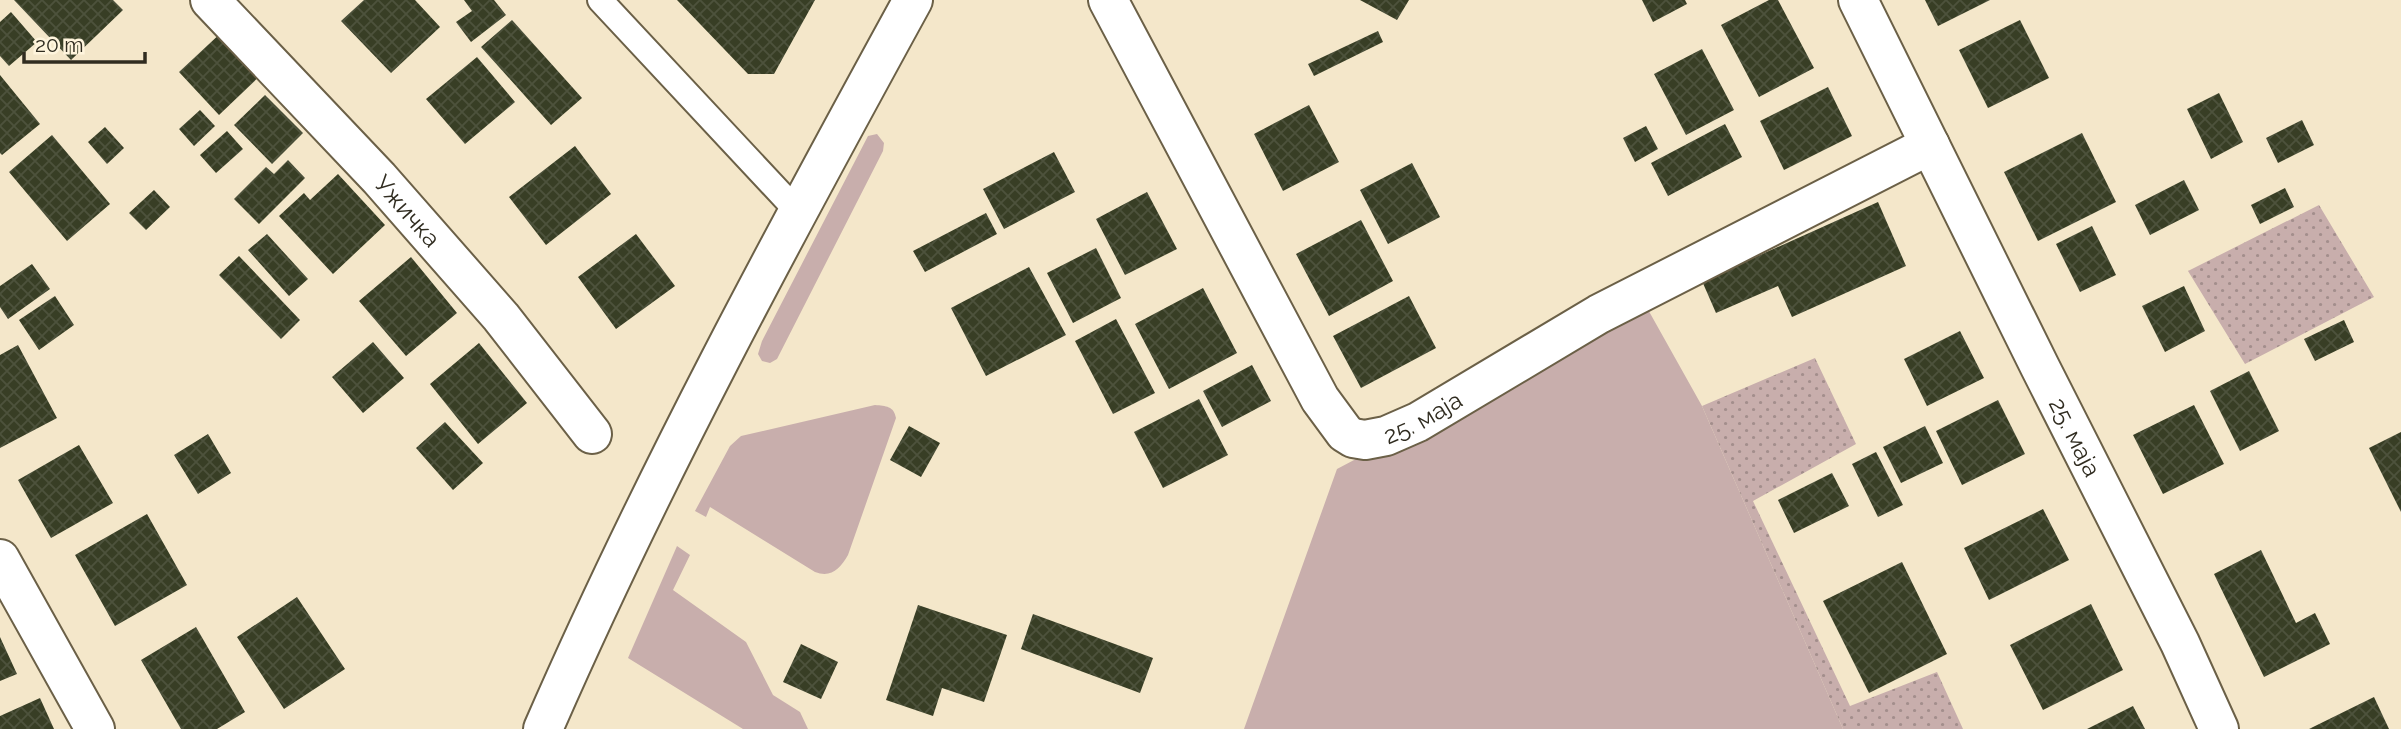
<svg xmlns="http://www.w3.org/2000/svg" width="2401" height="729" viewBox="0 0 2401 729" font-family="Raleway,sans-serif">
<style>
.grass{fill:#c8aeac}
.garden{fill:url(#garden-dots)}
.building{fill:url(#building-cross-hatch)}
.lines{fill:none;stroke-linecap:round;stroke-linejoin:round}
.service-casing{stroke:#6b6047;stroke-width:28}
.minor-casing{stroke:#6b6047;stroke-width:42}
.tertiary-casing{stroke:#6b6047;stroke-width:42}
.primary-casing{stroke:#6b6047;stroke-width:42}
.service{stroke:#fff;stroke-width:24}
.minor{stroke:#fff;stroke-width:38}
.tertiary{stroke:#fff;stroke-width:38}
.primary{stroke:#fff;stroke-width:38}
.labels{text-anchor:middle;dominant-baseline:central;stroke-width:7;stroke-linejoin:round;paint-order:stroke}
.street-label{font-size:24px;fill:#302c20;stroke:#fff5dd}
</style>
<defs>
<pattern id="garden-dots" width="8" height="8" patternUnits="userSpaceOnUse" patternTransform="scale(1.75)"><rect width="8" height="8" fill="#c8aeac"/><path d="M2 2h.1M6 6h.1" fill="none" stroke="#a38e8c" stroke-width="1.8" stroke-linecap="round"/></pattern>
<pattern id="building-cross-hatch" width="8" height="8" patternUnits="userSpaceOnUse" patternTransform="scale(1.75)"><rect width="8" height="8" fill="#383e25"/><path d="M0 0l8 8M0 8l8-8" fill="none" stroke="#4d523c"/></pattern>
</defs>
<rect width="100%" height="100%" fill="#f4e7ca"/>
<path class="grass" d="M 877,134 L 884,143 L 883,151 L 777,359 L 770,363 L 762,361 L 758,354 L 762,341 L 868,136 Z
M 1646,306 L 1702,406 L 1843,729 L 1244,729 L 1337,469 Z
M 875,405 C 886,406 894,406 896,418 L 848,555 C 840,569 831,578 815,572 L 710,507 L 706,517 L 695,511 L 730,446 L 741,436 Z
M 677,546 L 690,555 L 673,590 L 746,642 L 773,695 L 800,712 L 808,729 L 743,729 L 628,658 Z"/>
<path class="garden" d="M 2319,205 L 2374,297 L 2245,364 L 2188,271 Z
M 1815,358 L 1856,444 L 1753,501 L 1850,706 L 1937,672 L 1963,729 L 1843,729 L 1702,406 Z"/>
<path class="building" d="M 14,0 L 113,0 L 123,10 L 71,60 Z
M 364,0 L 415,0 L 440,27 L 391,73 L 341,21 Z
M 464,0 L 494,0 L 506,15 L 471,42 L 456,22 L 472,11 Z
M 677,0 L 815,0 L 774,74 L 748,74 Z
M 1360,0 L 1409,0 L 1397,20 Z
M 1642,0 L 1685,0 L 1687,4 L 1653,22 Z
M 1769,0 L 1778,0 L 1814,68 L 1759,97 L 1721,25 Z
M 1925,0 L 1990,0 L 1938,26 Z
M 11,12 L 37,42 L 9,66 L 0,56 L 0,22 Z
M 512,20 L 582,98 L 551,125 L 481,47 Z
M 2020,20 L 2049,78 L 1988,108 L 1959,50 Z
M 224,30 L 264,72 L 219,115 L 179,72 Z
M 1378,31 L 1383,42 L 1314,76 L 1308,64 Z
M 1702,49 L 1734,110 L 1686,135 L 1654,74 Z
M 477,57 L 515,102 L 465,144 L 426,99 Z
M 0,75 L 40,124 L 2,155 L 0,153 Z
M 1828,87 L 1852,136 L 1784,170 L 1760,121 Z
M 2219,93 L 2243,142 L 2211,159 L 2187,109 Z
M 265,95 L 303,133 L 272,164 L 234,125 Z
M 1309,105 L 1339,162 L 1283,191 L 1254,134 Z
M 200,110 L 215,126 L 194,146 L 179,129 Z
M 2302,120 L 2314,145 L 2278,163 L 2266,138 Z
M 1725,124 L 1742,157 L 1668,196 L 1651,163 Z
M 1646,126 L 1658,149 L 1635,162 L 1623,138 Z
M 105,127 L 124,148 L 107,164 L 88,142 Z
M 227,131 L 243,149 L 216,173 L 200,155 Z
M 2082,133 L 2116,202 L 2038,241 L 2004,172 Z
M 52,135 L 110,204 L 67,241 L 9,172 Z
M 575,146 L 611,194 L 546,245 L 509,197 Z
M 1054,152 L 1075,192 L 1004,229 L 983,189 Z
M 288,160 L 305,178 L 259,224 L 234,199 L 266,167 L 274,174 Z
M 1412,163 L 1440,217 L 1388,244 L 1360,190 Z
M 338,174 L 385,225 L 333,274 L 279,216 L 304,193 L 310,200 Z
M 2184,180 L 2199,210 L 2150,235 L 2135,205 Z
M 2285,188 L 2294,207 L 2260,224 L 2251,205 Z
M 154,190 L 170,207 L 146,230 L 129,213 Z
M 1147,192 L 1177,249 L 1125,275 L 1096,219 Z
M 1878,202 L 1906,266 L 1792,317 L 1778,286 L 1716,313 L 1702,281 Z
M 986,213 L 997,234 L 925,272 L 913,251 Z
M 1361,220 L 1393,281 L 1329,316 L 1296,254 Z
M 2092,226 L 2116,275 L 2080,292 L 2056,244 Z
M 267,234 L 308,279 L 289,296 L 248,250 Z
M 636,234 L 675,286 L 616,329 L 578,277 Z
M 1096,248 L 1121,298 L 1073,323 L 1047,273 Z
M 239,256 L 300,320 L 281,339 L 219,275 Z
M 411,257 L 457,313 L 406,356 L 359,301 Z
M 32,264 L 50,289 L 8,319 L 0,307 L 0,286 Z
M 1029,267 L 1066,335 L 986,376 L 951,308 Z
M 2184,286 L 2205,331 L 2165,352 L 2142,306 Z
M 1203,288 L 1237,353 L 1169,389 L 1135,324 Z
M 55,296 L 74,325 L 39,350 L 19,320 Z
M 1409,296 L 1436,348 L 1361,388 L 1333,336 Z
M 1116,319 L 1155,393 L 1113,414 L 1075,341 Z
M 2344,320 L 2354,342 L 2315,361 L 2304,339 Z
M 1960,331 L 1984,378 L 1927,406 L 1904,359 Z
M 373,342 L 404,378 L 363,413 L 332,377 Z
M 479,343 L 527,403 L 478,444 L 430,384 Z
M 18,345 L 57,418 L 0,448 L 0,355 Z
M 1252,365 L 1271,401 L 1222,427 L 1203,391 Z
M 2249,371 L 2279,431 L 2240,451 L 2210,391 Z
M 1199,399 L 1228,455 L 1163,488 L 1134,432 Z
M 1998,400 L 2025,454 L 1962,485 L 1936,431 Z
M 2194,405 L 2224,464 L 2163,494 L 2133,435 Z
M 445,422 L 483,463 L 453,490 L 416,448 Z
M 909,426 L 940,443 L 921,477 L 890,460 Z
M 1925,426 L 1943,463 L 1901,483 L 1883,447 Z
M 2401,432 L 2401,512 L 2369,448 Z
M 208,434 L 231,473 L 198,494 L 174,455 Z
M 79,445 L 113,503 L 51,538 L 18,480 Z
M 1876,452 L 1903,505 L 1878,517 L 1852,464 Z
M 1832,473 L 1849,506 L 1794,533 L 1778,500 Z
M 2043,509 L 2069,560 L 1989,600 L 1964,548 Z
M 147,514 L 187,585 L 115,626 L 75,555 Z
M 2261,550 L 2296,623 L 2315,613 L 2330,644 L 2264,677 L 2214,574 Z
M 1902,562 L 1947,654 L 1869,693 L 1823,601 Z
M 297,597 L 345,669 L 284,709 L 237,637 Z
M 2091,604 L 2123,670 L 2043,710 L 2010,645 Z
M 918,605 L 1007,635 L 984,702 L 942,688 L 933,716 L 886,700 Z
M 1033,614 L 1153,658 L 1140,693 L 1021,649 Z
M 196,627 L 245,712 L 217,729 L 181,729 L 141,660 Z
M 0,637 L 17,674 L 0,681 Z
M 801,644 L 838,662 L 821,699 L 783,682 Z
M 2374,697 L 2389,729 L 2309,729 Z
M 40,698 L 54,729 L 0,729 L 0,716 Z
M 2133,706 L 2145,729 L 2087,729 Z"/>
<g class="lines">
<g class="service-casing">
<path id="service" d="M 600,0 L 797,211"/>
</g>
<g class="minor-casing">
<g id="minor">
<path id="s1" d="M 210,0 L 379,178 L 501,317 L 592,434"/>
<path id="s2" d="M 1108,0 L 1320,399 L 1345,433 L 1353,438 L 1365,440 L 1386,436 L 1418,422 L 1599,314 L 1930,145"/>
<path d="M 0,559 L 95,729"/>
</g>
</g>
<g class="tertiary-casing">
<g id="tertiary">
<path id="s3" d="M 1858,0 L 2040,367 L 2180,643 L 2219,729"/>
</g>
</g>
<g class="primary-casing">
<path id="primary" d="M 543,729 C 652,479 782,239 913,0"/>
</g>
<use href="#service" class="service"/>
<use href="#minor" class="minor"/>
<use href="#tertiary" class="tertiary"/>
<use href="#primary" class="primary"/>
</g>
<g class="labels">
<g class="street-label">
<text stroke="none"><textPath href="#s1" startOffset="289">Ужичка</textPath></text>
<text stroke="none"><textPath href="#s2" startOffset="578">25. маја</textPath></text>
<text stroke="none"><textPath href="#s3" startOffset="488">25. маја</textPath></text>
</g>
</g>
<path d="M24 52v10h121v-10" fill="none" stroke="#302c20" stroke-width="3.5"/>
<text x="35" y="52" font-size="21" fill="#302c20" stroke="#fff5dd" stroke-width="5" paint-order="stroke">20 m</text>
</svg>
